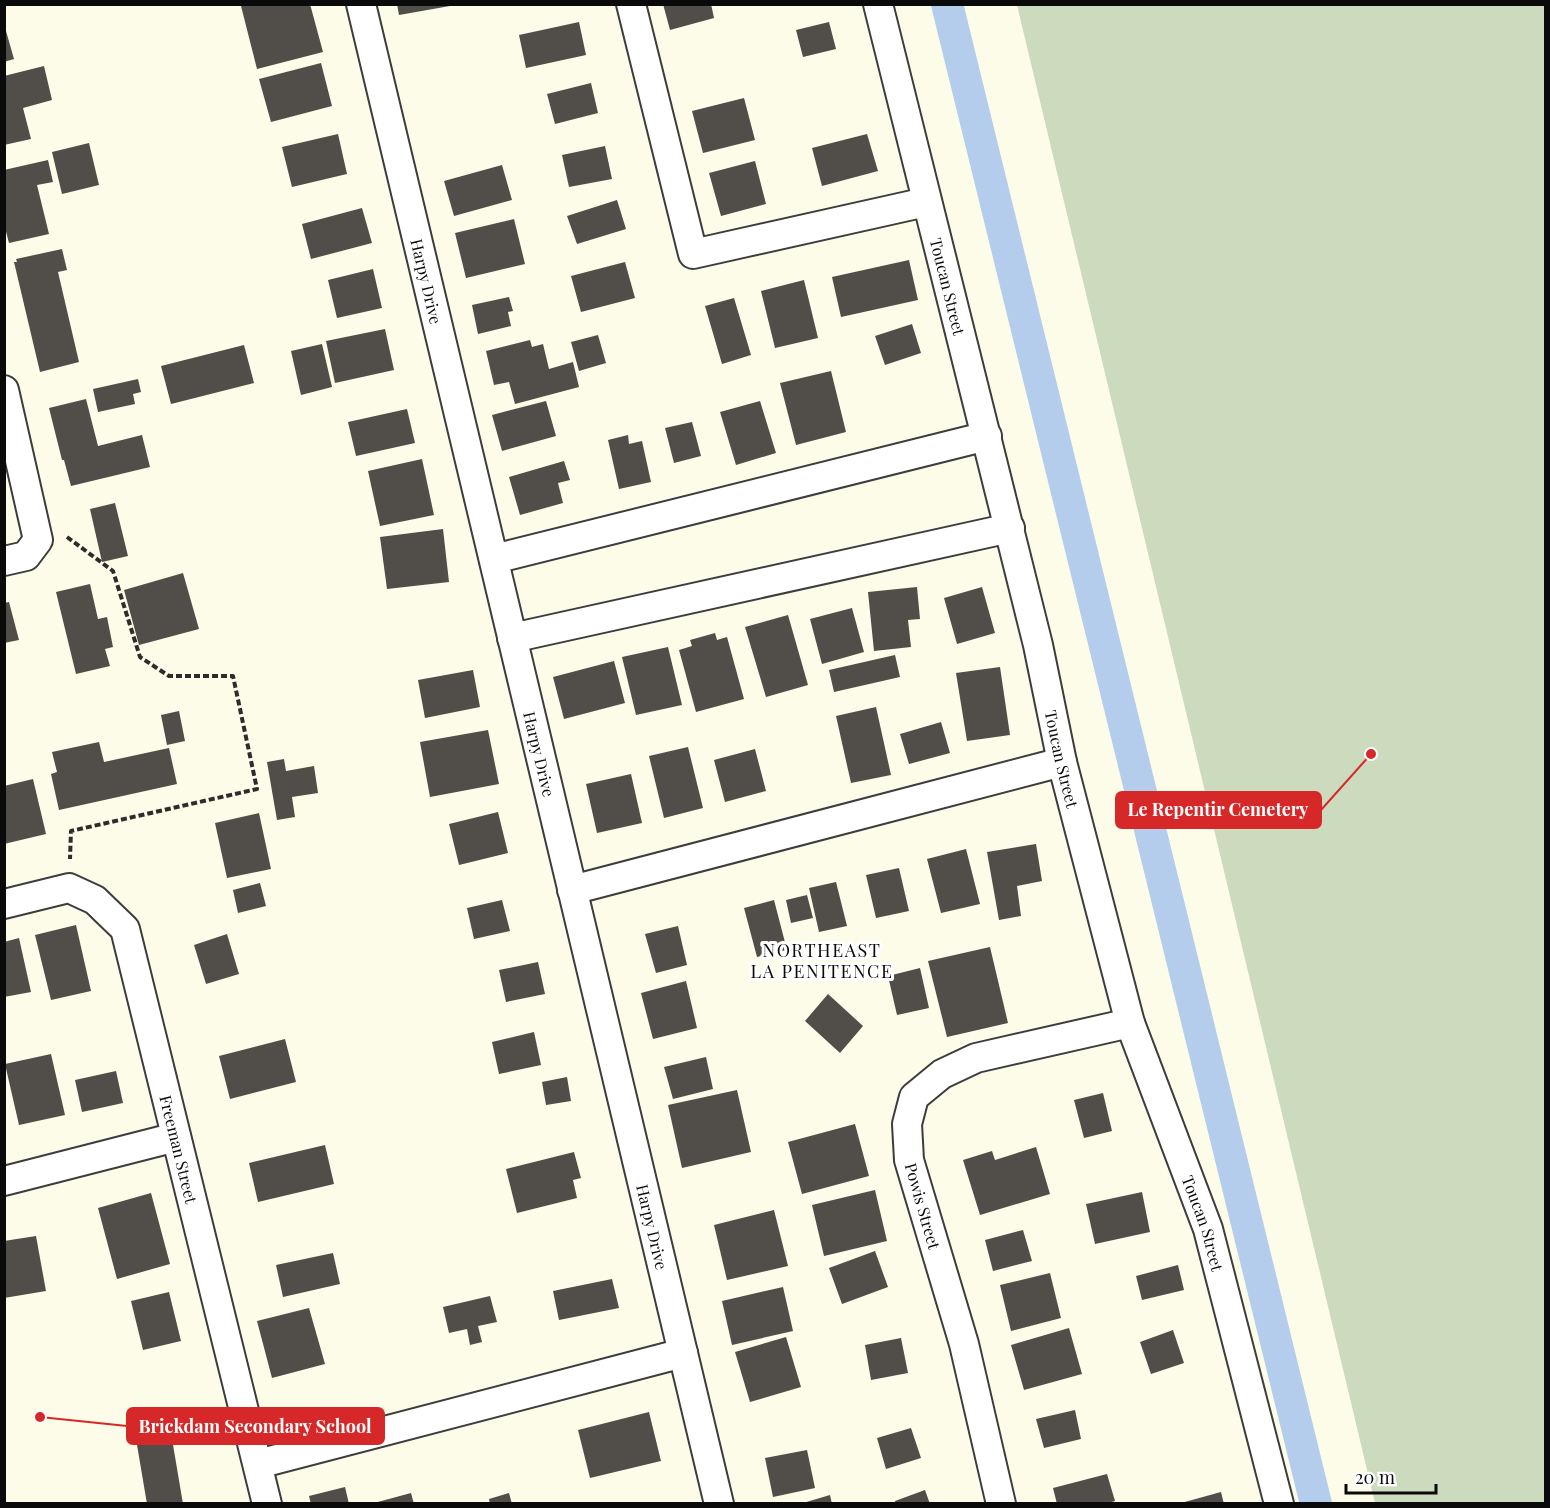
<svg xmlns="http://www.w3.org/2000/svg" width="1550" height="1508" viewBox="0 0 1550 1508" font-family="'Playfair Display',serif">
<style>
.cemetery{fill:#ccdabe}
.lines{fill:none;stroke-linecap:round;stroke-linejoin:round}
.canal{stroke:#b4cded;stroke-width:32}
.building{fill:#514d48}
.street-casing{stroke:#3d3d3d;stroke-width:32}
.path{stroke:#2c2c2c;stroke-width:4;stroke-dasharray:6 3;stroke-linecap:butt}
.street{stroke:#fff;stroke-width:28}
.labels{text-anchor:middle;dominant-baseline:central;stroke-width:6;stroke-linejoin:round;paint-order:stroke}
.street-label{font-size:16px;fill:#0a0a0a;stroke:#fff}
.neighbourhood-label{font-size:18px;letter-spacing:1.5px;fill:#0a0a0a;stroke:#fff}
.leader{fill:none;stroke:#d62828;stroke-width:2}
.callout-dot{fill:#d62828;stroke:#fff;stroke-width:2}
.callout{fill:#d62828;stroke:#d62828;stroke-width:2}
.callout-label{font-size:18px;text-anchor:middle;font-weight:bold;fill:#fff}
</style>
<rect width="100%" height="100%" fill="#fcfce9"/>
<path class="cemetery" d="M 1017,5 L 1545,5 L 1545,1503 L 1375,1503 Z"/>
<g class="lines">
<path class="canal" d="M 947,4 L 1316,1504"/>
</g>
<path class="building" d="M 246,4 L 310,4 L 323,52 L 257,69 L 241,6 Z
M 397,4 L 450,4 L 450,6 L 399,15 Z
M 663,4 L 711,4 L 714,18 L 670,30 Z
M 579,22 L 586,55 L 526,68 L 519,35 Z
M 829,22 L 836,49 L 803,57 L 796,30 Z
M 4,24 L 14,59 L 4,62 Z
M 321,63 L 332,106 L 271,122 L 259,79 Z
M 44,66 L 52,100 L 23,108 L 31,139 L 4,145 L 4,76 Z
M 591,83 L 598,113 L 555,124 L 547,94 Z
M 744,98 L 755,140 L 703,153 L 692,111 Z
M 338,134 L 347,174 L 292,187 L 282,147 Z
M 867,134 L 878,171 L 822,186 L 812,148 Z
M 89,143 L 99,185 L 62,194 L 52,152 Z
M 605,146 L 612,179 L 569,187 L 562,155 Z
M 48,160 L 53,182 L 37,185 L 49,234 L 9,243 L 4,224 L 4,170 Z
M 755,161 L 766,204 L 721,216 L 709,173 Z
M 502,165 L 512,200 L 454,216 L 444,181 Z
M 617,200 L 626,229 L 577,244 L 567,216 Z
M 362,208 L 372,243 L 311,259 L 302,224 Z
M 514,219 L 525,264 L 466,278 L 455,233 Z
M 62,249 L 67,270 L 58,272 L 79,362 L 40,372 L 14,262 L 17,262 L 16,259 Z
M 909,260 L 918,300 L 841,317 L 832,277 Z
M 625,262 L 635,298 L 581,312 L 571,276 Z
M 373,269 L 382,308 L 337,318 L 328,280 Z
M 804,280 L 818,338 L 775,348 L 761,291 Z
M 509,297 L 513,311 L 508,312 L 511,326 L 478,334 L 472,305 Z
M 734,298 L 751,355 L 722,364 L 705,306 Z
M 912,324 L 921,353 L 885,365 L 875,336 Z
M 385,329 L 394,370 L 335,383 L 326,341 Z
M 598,335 L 606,363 L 579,371 L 571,342 Z
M 530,340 L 532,347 L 543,344 L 549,369 L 573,362 L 579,387 L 515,404 L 509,382 L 494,385 L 486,351 Z
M 322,344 L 332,387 L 301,395 L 291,351 Z
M 244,345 L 254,383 L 171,404 L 161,366 Z
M 831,371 L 846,432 L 796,445 L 780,383 Z
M 138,379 L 141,392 L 133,394 L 135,404 L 98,412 L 93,389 Z
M 86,399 L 98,446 L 142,435 L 150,467 L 71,486 L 64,460 L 62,460 L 49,408 Z
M 546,401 L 556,436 L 502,451 L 492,415 Z
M 760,401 L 776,453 L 736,465 L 720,412 Z
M 407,409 L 415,443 L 356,456 L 348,422 Z
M 692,422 L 701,456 L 674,463 L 665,428 Z
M 628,435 L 629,444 L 642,441 L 651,482 L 619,489 L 608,440 Z
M 422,459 L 434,515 L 380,526 L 368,471 Z
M 564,461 L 570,480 L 558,483 L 563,503 L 520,515 L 509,477 Z
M 115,503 L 128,556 L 102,562 L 90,509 Z
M 443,529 L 449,582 L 387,589 L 380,537 Z
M 183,573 L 199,629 L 139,645 L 124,590 Z
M 90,584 L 98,619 L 107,617 L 113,647 L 105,649 L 110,666 L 76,674 L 56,592 Z
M 917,587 L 920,619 L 908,620 L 911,647 L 874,651 L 868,592 Z
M 982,587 L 995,633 L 957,644 L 944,598 Z
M 9,602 L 19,640 L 4,643 L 4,603 Z
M 852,608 L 864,652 L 822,664 L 810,619 Z
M 788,615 L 808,685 L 766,697 L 745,627 Z
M 715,633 L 717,640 L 727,637 L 744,699 L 696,712 L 679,650 L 692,646 L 690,640 Z
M 668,647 L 682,705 L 636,715 L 622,657 Z
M 895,655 L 900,677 L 834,692 L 829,670 Z
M 614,661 L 625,703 L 564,719 L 553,677 Z
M 1000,667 L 1010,735 L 967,741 L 956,673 Z
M 473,670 L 480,707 L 425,718 L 418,680 Z
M 876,707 L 891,775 L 851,783 L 836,716 Z
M 179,711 L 185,741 L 167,745 L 161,715 Z
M 941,722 L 950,753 L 909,764 L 900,734 Z
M 488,730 L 499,784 L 430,797 L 420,742 Z
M 99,742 L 104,762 L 169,748 L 177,784 L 59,810 L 51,774 L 57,772 L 52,752 Z
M 688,747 L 703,808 L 664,818 L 649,756 Z
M 755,749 L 766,791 L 725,802 L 714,760 Z
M 284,759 L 286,771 L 314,766 L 318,793 L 292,797 L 295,817 L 277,820 L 267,762 Z
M 631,774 L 642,823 L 597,833 L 586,784 Z
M 33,779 L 46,834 L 4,844 L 4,786 Z
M 498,812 L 508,853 L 459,865 L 449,824 Z
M 259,813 L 271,869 L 227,878 L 215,823 Z
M 1036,844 L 1042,881 L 1017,886 L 1021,916 L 999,920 L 987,852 Z
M 966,849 L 980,904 L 941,913 L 927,859 Z
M 899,868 L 909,911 L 876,918 L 866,875 Z
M 836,882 L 847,926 L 819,932 L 809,888 Z
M 260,883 L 266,906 L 238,913 L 233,890 Z
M 807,895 L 813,918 L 791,923 L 786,900 Z
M 502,900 L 510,931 L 474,939 L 467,908 Z
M 774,900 L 787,950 L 757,957 L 744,908 Z
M 76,925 L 91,991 L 51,1000 L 35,935 Z
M 678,926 L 687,965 L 656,973 L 645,934 Z
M 227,934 L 239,974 L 206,984 L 194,945 Z
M 19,938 L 31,992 L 4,997 L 4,942 Z
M 990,947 L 1008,1023 L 947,1037 L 928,961 Z
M 538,962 L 545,994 L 506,1002 L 499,970 Z
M 920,968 L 929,1008 L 897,1015 L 888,976 Z
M 686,981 L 697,1028 L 653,1039 L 641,993 Z
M 828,994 L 863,1026 L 840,1053 L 805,1021 Z
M 534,1032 L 541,1065 L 499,1074 L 492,1042 Z
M 285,1039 L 296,1082 L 230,1099 L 219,1056 Z
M 51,1054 L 65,1115 L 19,1125 L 5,1064 Z
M 706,1057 L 713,1089 L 673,1099 L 664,1067 Z
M 116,1071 L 123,1103 L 82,1112 L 75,1080 Z
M 567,1077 L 571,1101 L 546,1105 L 542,1082 Z
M 737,1090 L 751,1152 L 682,1168 L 668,1105 Z
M 1103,1093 L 1112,1131 L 1084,1138 L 1074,1100 Z
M 855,1124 L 869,1176 L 802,1194 L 788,1142 Z
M 325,1145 L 334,1184 L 258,1202 L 249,1163 Z
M 1036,1147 L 1050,1194 L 980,1215 L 963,1160 L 992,1151 L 995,1160 Z
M 574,1152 L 581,1178 L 573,1180 L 577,1198 L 517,1213 L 506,1169 Z
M 875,1190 L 887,1241 L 824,1256 L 812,1205 Z
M 1142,1192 L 1150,1232 L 1095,1244 L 1086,1204 Z
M 151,1193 L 170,1264 L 117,1279 L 98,1208 Z
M 774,1210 L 788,1266 L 727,1280 L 714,1225 Z
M 1023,1230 L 1032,1261 L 993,1271 L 985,1240 Z
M 36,1236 L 46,1291 L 4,1298 L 4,1241 Z
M 875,1251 L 888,1287 L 842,1304 L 829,1268 Z
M 333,1253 L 340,1284 L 283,1297 L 276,1265 Z
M 1178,1265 L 1184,1290 L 1142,1300 L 1136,1276 Z
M 1050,1273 L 1061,1318 L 1011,1331 L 1000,1285 Z
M 612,1279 L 619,1308 L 559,1320 L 553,1291 Z
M 783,1287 L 793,1331 L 732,1345 L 722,1301 Z
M 169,1292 L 181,1341 L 143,1350 L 131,1301 Z
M 490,1296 L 497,1322 L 478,1326 L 482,1342 L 470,1345 L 467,1329 L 449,1333 L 443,1307 Z
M 309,1308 L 325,1364 L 272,1378 L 257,1321 Z
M 1069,1328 L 1082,1374 L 1024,1390 L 1011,1345 Z
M 1173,1330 L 1184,1363 L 1151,1374 L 1140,1342 Z
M 786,1337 L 801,1387 L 750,1402 L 735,1352 Z
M 901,1338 L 908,1373 L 871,1380 L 865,1345 Z
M 1075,1410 L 1081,1439 L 1044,1448 L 1036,1419 Z
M 649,1412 L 661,1461 L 590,1478 L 578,1430 Z
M 911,1428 L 921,1458 L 886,1469 L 877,1438 Z
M 171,1433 L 183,1504 L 147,1504 L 136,1439 Z
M 807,1450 L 815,1488 L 773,1497 L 765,1458 Z
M 1107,1474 L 1115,1501 L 1104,1504 L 1057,1504 L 1053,1488 Z
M 345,1487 L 349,1504 L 311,1504 L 309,1496 Z
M 925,1490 L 930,1504 L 896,1504 L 895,1501 Z
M 1221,1492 L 1224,1504 L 1181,1504 L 1181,1503 Z
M 411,1493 L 414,1504 L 374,1504 L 374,1503 Z
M 509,1493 L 512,1504 L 490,1504 L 489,1499 Z
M 830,1495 L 832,1504 L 803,1504 L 803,1503 Z"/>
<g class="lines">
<g class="street-casing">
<g id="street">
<path id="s1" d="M 361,4 L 719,1504"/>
<path d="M 631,4 L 693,254 L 926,202"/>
<path id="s2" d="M 878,4 L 1038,645 L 1062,762 L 1130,1023 L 1208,1229 L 1279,1504"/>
<path d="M 4,390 L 38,540 L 26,556 L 4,561"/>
<path d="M 494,559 L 987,436"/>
<path d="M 512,638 L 1010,528"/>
<path d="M 572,890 L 1062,762"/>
<path id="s3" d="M 4,904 L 69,888 L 95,900 L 125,929 L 267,1504"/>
<path d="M 4,1181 L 176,1137"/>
<path d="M 258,1464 L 683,1353"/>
<path d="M 1001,1504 L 964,1344 L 909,1160 L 907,1124 L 914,1097 L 942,1074 L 976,1058 L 1130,1023"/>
</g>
</g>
<path class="path" d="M 67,537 L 113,571 L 140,657 L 169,676 L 233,676 L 257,789 L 71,831 L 70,859"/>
<use href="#street" class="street"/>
</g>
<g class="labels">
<g class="street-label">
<text stroke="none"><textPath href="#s1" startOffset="285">Harpy Drive</textPath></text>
<text stroke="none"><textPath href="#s2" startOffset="291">Toucan Street</textPath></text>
<text stroke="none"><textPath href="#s1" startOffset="771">Harpy Drive</textPath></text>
<text stroke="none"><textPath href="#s2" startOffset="777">Toucan Street</textPath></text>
<text stroke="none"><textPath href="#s3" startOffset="364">Freeman Street</textPath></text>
<text transform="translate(923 1206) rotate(74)">Powis Street</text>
<text stroke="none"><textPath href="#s2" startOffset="1263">Toucan Street</textPath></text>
<text stroke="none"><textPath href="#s1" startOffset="1257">Harpy Drive</textPath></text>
</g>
<g class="neighbourhood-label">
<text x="822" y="950">NORTHEAST<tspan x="822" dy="21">LA PENITENCE</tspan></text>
</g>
</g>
<path class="leader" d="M1371 754L1321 810M40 1417L127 1426"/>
<g class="callout-dot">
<circle cx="1371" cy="754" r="6"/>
<circle cx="40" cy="1417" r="6"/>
</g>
<g class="callout">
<rect x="1116" y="792" width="205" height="36" rx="6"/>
<rect x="127" y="1408" width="257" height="36" rx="6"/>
</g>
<g class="callout-label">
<text x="1218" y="816">Le Repentir Cemetery</text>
<text x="255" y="1433">Brickdam Secondary School</text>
</g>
<rect width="1550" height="1508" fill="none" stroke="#0a0a0a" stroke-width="12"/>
<path d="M1346 1484v9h90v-9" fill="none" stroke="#0a0a0a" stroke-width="3"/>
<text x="1355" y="1484" font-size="18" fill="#0a0a0a" stroke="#ffffff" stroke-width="4.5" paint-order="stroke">20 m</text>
</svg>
